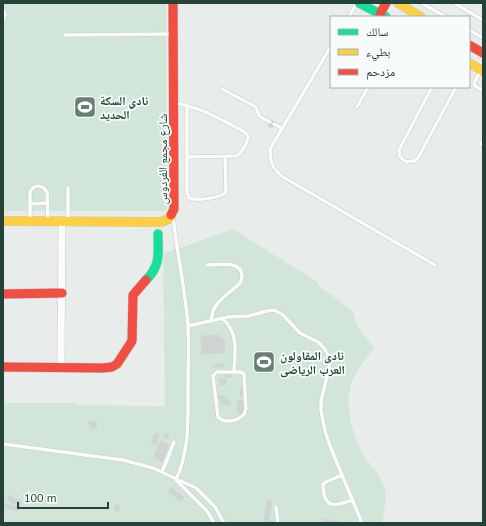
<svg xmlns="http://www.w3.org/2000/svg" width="486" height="526" viewBox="0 0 486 526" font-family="'PT Sans','Noto Naskh Arabic',sans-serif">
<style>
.green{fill:#d1e6d8}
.building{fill:#cfd4d2;stroke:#d1d6d4}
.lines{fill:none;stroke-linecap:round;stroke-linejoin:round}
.lane-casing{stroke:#c5cac8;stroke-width:4.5}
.street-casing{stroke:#c5cac8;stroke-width:8}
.fast-casing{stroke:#c3cbc8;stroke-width:10}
.slow-casing{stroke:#c3cbc8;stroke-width:10}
.jam-casing{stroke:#c3cbc8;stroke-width:10}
.lane{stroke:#fcfcfc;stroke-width:3.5}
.street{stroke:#fcfcfc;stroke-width:7}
.fast{stroke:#16e098;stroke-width:9}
.slow{stroke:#ffcf43;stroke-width:9}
.jam{stroke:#f24e42;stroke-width:9}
.labels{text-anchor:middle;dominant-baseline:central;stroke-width:3.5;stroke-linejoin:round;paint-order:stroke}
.poi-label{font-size:12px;font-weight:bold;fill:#24423a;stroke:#f7fbf9;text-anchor:start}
.street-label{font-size:12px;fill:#24423a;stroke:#f7fbf9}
</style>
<rect width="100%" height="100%" fill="#e8edeb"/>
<path class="green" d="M 3,3 L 166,3 L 167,211 L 3,211 Z
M 233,229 L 319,283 L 318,285 L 353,311 C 357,330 362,334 375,347 C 368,357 359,367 354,377 C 343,398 351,435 363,454 C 370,466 382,475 385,490 C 387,500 384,512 382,523 L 3,523 L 3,403 L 76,403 L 77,405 L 165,406 L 163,254 Z"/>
<path class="building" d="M 271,120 L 275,122 L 272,128 L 268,126 Z
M 219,335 L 220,353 L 202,354 L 201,336 Z
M 219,338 L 224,338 L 225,353 L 220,353 Z
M 213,364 L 224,364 L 224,367 L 213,367 Z
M 225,375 L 232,375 L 232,377 L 225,378 Z
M 219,379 L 226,379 L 226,382 L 219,382 Z
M 219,383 L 225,383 L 225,385 L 219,385 Z
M 240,389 L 243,389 L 243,397 L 240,397 Z
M 218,396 L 225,396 L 225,399 L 219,399 Z
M 230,399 L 230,405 L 222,405 L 221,400 Z
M 238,400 L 245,401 L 244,407 L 238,407 Z
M 238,407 L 244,408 L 243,414 L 237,413 Z
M 88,422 L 96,422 L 97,427 L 91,429 Z
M 155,433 L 159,434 L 156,444 L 151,442 Z
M 165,434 L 169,435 L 168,439 L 164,438 Z
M 160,441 L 169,445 L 162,462 L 153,458 Z
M 171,488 L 184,497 L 181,501 L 168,492 Z
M 9,495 L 22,502 L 20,507 L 7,500 Z
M 267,501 L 272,501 L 269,521 L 273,521 L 272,523 L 264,523 Z
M 3,503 L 19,508 L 18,511 L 3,507 Z
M114 508a3 3 0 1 1 6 0a3 3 0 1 1-6 0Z
M 323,519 L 344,522 L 344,523 L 322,523 Z"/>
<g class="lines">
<g class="lane-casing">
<path id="lane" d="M 421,3 L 446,17
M 454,3 L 483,20
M 3,10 L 5,14 L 3,20
M 349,17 L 356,4
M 469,30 L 483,38
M 65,35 L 172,34
M 331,46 L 270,149 C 270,163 272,168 283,177 L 435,265
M 480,72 L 474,83 L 475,86 L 483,91
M 432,87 L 399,150 L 400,157 L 406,162 L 414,161 L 418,158 L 456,87
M 222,89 L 256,107 L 259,116 L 270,122
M 175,103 C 201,107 221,120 245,132 L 248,136 C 248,142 242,153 236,156 L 187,157
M 187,105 L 187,193 L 189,198 C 196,201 222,198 226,192 L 225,157
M 357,107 L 368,87
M 274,124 L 282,128
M 480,145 L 483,140
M 68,188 L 68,221
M 30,204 L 47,203
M 173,216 C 177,253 185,289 188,325 C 189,348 188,370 188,393 C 188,425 189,450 176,480
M 30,221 L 30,192 C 34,184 42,184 47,192 L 48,221
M 207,265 C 217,265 242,260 242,276 C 242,279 241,282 239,284 C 232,291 223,296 218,303 C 213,308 212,314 211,320
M 222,318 C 239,333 235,351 234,372
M 188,326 L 228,317 L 249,316 L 267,311 L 274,310 L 283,315 L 300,333 L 318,342 L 324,348 L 328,355 L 330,364 L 321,401 L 321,411 L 325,431 L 330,446 L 362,523
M 217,372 L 241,372 L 244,374 L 246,409 C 244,420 227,425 218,417 L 213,376 Z
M 3,444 L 123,460 L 153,468 L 196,488 L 215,507 L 224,523
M 162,472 L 174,442
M 342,475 L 326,482 L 323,484 C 323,488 323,490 324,494 C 328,511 341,503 353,500
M 177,481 L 207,511 L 214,523
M 276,507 L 278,523"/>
</g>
<g class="street-casing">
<path id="street" d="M 61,368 L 62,221"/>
</g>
<g class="fast-casing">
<path id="fast" d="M 359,3 L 386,17
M 146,280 C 161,265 158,254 158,234"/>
</g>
<g class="slow-casing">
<path id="slow" d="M 398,3 L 421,17
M 469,63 L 483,71
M 3,221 L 161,222 L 169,219 L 171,215"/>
</g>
<g class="jam-casing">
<path id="jam" d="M 380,14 L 386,3
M 469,45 L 483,53
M 171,215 L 174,209 L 173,3
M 3,294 L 62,293
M 3,367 L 103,368 L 112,367 L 117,364 L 132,341 L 133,295 L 146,280"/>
</g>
<use href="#lane" class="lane"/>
<use href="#street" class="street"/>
<use href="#fast" class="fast"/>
<use href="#slow" class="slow"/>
<use href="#jam" class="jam"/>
</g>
<defs>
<g id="stadium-square" transform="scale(1.15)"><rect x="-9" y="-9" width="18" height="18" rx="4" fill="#697e78" stroke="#f7fbf9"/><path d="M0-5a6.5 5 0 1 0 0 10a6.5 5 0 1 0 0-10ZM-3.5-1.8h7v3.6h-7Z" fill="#fff"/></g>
</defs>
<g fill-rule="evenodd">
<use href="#stadium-square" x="85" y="107"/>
<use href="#stadium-square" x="264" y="362"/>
</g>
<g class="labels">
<g class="poi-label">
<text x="100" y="100">نادي السكة<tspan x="100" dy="14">الحديد</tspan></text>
<text x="280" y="355">نادى المقاولون<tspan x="280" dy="14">العرب الرياضى</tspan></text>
</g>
<g class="street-label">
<text transform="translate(162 159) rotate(-90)">شارع مجمع الفردوس</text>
</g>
</g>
<rect width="486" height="526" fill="none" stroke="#24423a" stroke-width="8"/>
<rect x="330" y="16" width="140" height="72" fill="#f7fbf9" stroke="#a3b1ad"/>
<rect x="338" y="29" width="20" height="6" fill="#16e098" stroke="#a3b1ad"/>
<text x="366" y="36" font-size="12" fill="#24423a">سالك</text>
<rect x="338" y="49" width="20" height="6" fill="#ffcf43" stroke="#a3b1ad"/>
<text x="366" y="56" font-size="12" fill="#24423a">بطيء</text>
<rect x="338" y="69" width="20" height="6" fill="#f24e42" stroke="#a3b1ad"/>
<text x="366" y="76" font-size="12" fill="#24423a">مزدحم</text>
<path d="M18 502v6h90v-6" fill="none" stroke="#24423a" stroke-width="2"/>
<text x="24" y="502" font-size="12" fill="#24423a" stroke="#f7fbf9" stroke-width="3" paint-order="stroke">100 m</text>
</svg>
